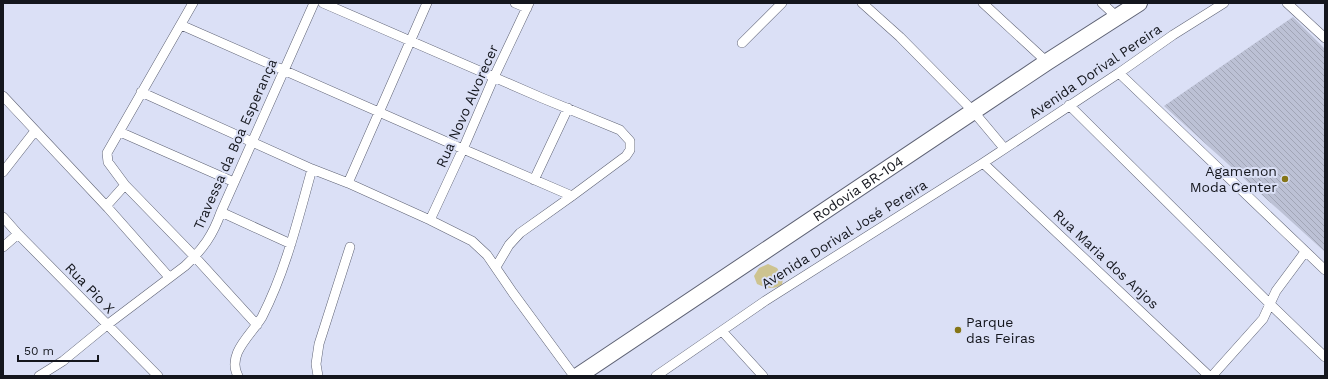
<svg xmlns="http://www.w3.org/2000/svg" width="1328" height="379" viewBox="0 0 1328 379" font-family="'Work Sans',sans-serif">
<style>
.green{fill:#cdc390}
.building{fill:url(#building-back-hatch)}
.lines{fill:none;stroke-linecap:round;stroke-linejoin:round}
.street-casing{stroke:#5e6274;stroke-width:10}
.highway-casing{stroke:#5e6274;stroke-width:18}
.street{stroke:#fff;stroke-width:9}
.highway{stroke:#fff;stroke-width:16}
.poi-dot{fill:#857517;stroke:#dbe0f6;stroke-width:1.5}
.labels{text-anchor:middle;dominant-baseline:central;stroke-width:4;stroke-linejoin:round;paint-order:stroke}
.street-label{font-size:14px;fill:#14161d;stroke:#dbe0f6}
.poi-label{font-size:14px;fill:#14161d;stroke:#dbe0f6;text-anchor:end}
</style>
<defs>
<pattern id="building-back-hatch" width="6" height="6" patternUnits="userSpaceOnUse"><rect width="6" height="6" fill="#bcc1d5"/><path d="M-1 5l2 2M0 0l6 6M5-1l2 2" fill="none" stroke="#a1a5b6"/></pattern>
</defs>
<rect width="100%" height="100%" fill="#dbe0f6"/>
<path class="green" d="M 768,264 L 777,268 L 783,278 L 782,285 C 772,290 766,288 757,284 L 754,276 L 759,268 Z"/>
<path class="building" d="M 1293,17 L 1325,49 L 1325,252 L 1164,106 Z"/>
<g class="lines">
<g class="street-casing">
<path id="street" d="M 193,3 L 107,153 L 108,162 L 125,185 L 195,257 L 257,325
M 323,3 L 542,98 L 620,130 L 630,141 L 630,150 L 626,156 L 572,196 L 520,233 L 509,245 L 496,267
M 515,3 L 527,8
M 862,3 L 900,37 L 973,111 L 1004,148
M 983,3 L 1047,62
M 1102,3 L 1117,17
M 1287,3 L 1325,38
M 181,25 L 463,149 L 572,196
M 742,43 L 782,3
M 1119,73 L 1325,270
M 141,92 L 312,169 L 348,183 L 430,220 L 472,241 L 487,255 L 513,293 L 574,376
M 3,96 L 108,208
M 1069,105 L 1270,304 L 1325,357
M 120,132 L 234,182
M 983,163 L 1209,376
M 3,172 L 35,131
M 534,180 L 568,108
M 348,183 L 427,3
M 125,185 L 108,204 L 108,208 L 169,277
M 221,212 L 291,244
M 3,217 L 18,234 L 158,376
M 430,220 L 463,149 L 494,77 L 529,3
M 3,247 L 18,234
M 722,331 L 763,376
M 39,376 L 63,361 L 107,325 L 185,266 C 203,249 213,235 221,212 L 314,3
M 238,376 C 226,354 252,334 262,317 C 286,270 298,219 312,169
M 318,376 L 316,364 L 319,344 L 350,247
M 656,376 L 765,301 L 983,163 L 1119,73 L 1173,35 L 1224,3
M 1212,376 L 1263,319 L 1276,291 L 1305,252"/>
</g>
<g class="highway-casing">
<g id="highway">
<path id="s1" d="M 578,376 L 1047,62 L 1139,3"/>
</g>
</g>
<use href="#street" class="street"/>
<use href="#highway" class="highway"/>
</g>
<g class="poi-dot">
<circle cx="1285" cy="179" r="4"/>
<circle cx="958" cy="330" r="4"/>
</g>
<g class="labels">
<g class="street-label">
<text transform="translate(1095 71) rotate(-34)">Avenida Dorival Pereira</text>
<text transform="translate(467 106) rotate(-66)">Rua Novo Alvorecer</text>
<text transform="translate(235 144) rotate(-66)">Travessa da Boa Esperança</text>
<text stroke="none"><textPath href="#s1" startOffset="337">Rodovia BR-104</textPath></text>
<text transform="translate(844 234) rotate(-32)">Avenida Dorival José Pereira</text>
<text transform="translate(1106 259) rotate(43)">Rua Maria dos Anjos</text>
<text transform="translate(90 288) rotate(46)">Rua Pio X</text>
</g>
<g class="poi-label">
<text x="1277" y="171">Agamenon<tspan x="1277" dy="16">Moda Center</tspan></text>
<text x="966" y="322" text-anchor="start">Parque<tspan x="966" dy="16">das Feiras</tspan></text>
</g>
</g>
<rect width="1328" height="379" fill="none" stroke="#14161d" stroke-width="8"/>
<path d="M18 355v6h80v-6" fill="none" stroke="#14161d" stroke-width="2"/>
<text x="24" y="355" font-size="12" fill="#14161d" stroke="#dbe0f6" stroke-width="3" paint-order="stroke">50 m</text>
</svg>
